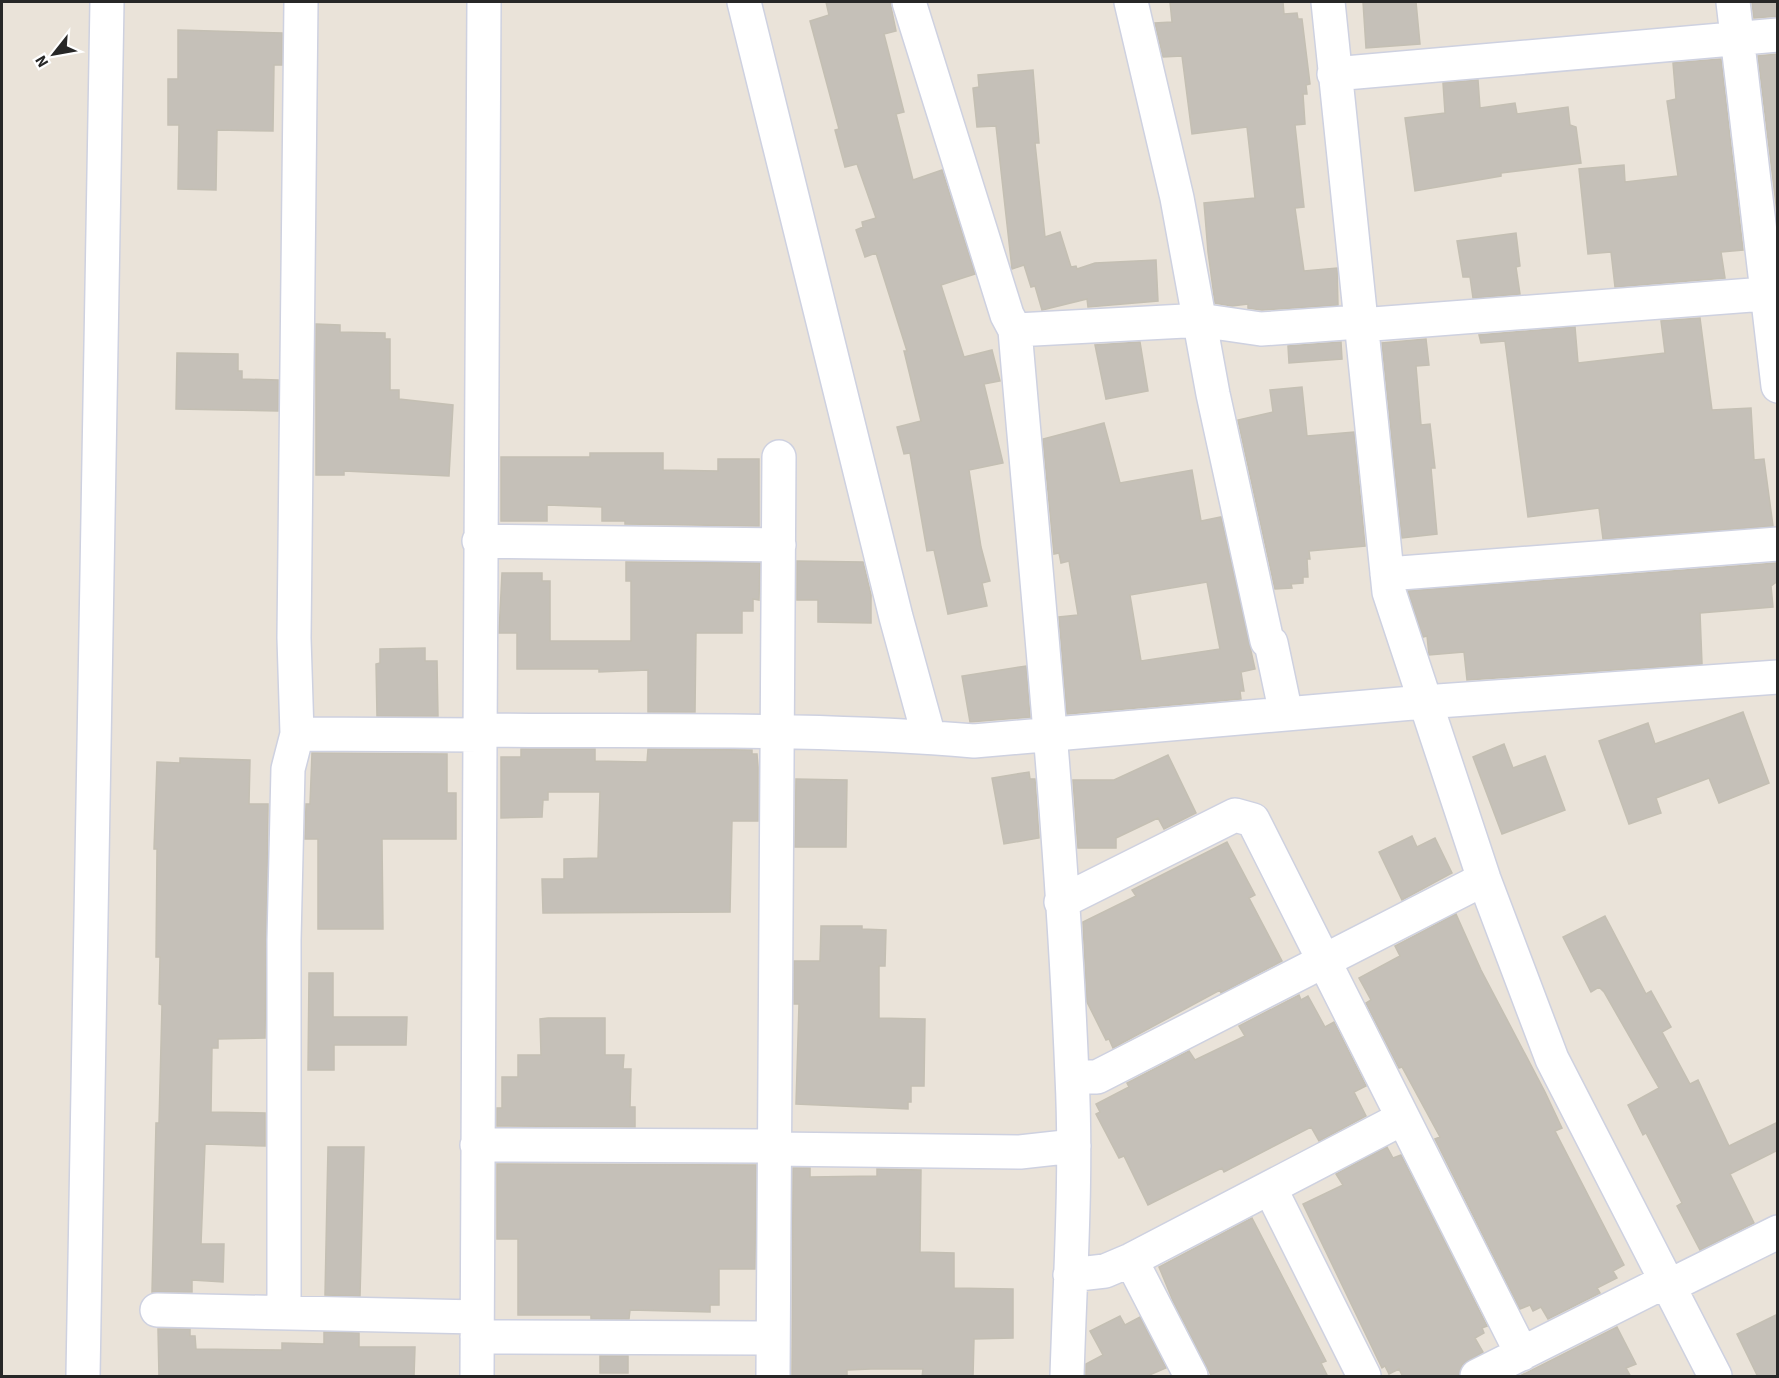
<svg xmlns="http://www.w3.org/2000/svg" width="1779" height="1378" viewBox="0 0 1779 1378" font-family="'Source Sans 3',sans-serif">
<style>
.building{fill:#c5c0b8;stroke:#c4bfb3;stroke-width:1.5;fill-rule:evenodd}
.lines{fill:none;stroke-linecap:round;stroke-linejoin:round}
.minor-casing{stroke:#ced1e0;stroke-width:36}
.minor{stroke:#fff;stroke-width:33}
</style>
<rect width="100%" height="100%" fill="#eae3d9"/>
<path class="building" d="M 826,2 L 890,2 L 896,31 L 884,34 L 904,112 L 896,114 L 913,180 L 942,170 L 975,274 L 941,285 L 964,357 L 992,350 L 1000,381 L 984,384 L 1003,463 L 969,470 L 981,547 L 990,581 L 982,583 L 987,606 L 948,614 L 934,550 L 927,551 L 910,453 L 904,454 L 897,427 L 921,421 L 904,351 L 907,351 L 876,253 L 865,257 L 856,230 L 863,227 L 862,222 L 876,218 L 857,164 L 845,167 L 835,130 L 839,129 L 810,21 L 829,15 Z
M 1170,2 L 1283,2 L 1284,14 L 1297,13 L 1298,19 L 1302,19 L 1310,84 L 1306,85 L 1307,94 L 1303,94 L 1305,124 L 1295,125 L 1304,207 L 1295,208 L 1304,271 L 1337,268 L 1338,305 L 1262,310 L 1248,308 L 1248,304 L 1232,306 L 1215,303 L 1208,252 L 1204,203 L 1255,198 L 1247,127 L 1192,134 L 1182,56 L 1163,57 L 1155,23 L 1172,22 Z
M 1363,2 L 1416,2 L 1420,44 L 1366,48 Z
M 1752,2 L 1778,2 L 1778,16 L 1754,18 Z
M 178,30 L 282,33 L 282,65 L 274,65 L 273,131 L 217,130 L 216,190 L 178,189 L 179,125 L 168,125 L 168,79 L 178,79 Z
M 1778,54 L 1778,221 L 1758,56 Z
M 1721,59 L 1743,250 L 1721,252 L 1725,278 L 1615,287 L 1611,252 L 1588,254 L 1579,169 L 1624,165 L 1625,182 L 1678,176 L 1667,101 L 1676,99 L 1673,63 Z
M 1033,70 L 1039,143 L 1035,143 L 1045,237 L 1060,232 L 1071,267 L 1076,266 L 1077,269 L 1095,263 L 1156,260 L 1158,301 L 1088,307 L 1087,299 L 1042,310 L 1035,286 L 1031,287 L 1024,265 L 1012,269 L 996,126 L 977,127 L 973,88 L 979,87 L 978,75 Z
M 1478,80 L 1480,108 L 1515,103 L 1517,114 L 1568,107 L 1570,125 L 1576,127 L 1581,163 L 1501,173 L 1501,176 L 1415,191 L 1405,118 L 1445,113 L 1443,83 Z
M 1516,233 L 1520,266 L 1516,267 L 1520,294 L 1473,298 L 1470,277 L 1463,277 L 1457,241 Z
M 1700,318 L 1712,410 L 1751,408 L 1754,460 L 1764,459 L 1773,526 L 1603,539 L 1599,508 L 1528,517 L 1505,341 L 1481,343 L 1479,335 L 1575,327 L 1578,363 L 1665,353 L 1661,321 Z
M 316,324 L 340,325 L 340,332 L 385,333 L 385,339 L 390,339 L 390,390 L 399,390 L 399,399 L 453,405 L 449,476 L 344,471 L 344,475 L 316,475 Z
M 1426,339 L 1429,365 L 1416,366 L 1421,425 L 1430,424 L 1435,468 L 1431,468 L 1437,534 L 1402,538 L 1382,343 Z
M 1140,342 L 1148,391 L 1106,399 L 1095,345 Z
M 1341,342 L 1342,359 L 1289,363 L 1288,346 Z
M 177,353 L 238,354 L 238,371 L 242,371 L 242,379 L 278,380 L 278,411 L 176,409 Z
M 1302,387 L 1307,436 L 1354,432 L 1365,546 L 1309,551 L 1310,559 L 1307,559 L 1308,577 L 1303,577 L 1303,583 L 1291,584 L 1292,588 L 1275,589 L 1238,420 L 1273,412 L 1270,390 Z
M 1104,423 L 1120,483 L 1192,470 L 1201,521 L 1221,517 L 1255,669 L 1241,672 L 1244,691 L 1240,691 L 1241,699 L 1067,714 L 1059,617 L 1078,615 L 1069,561 L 1061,563 L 1059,553 L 1054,554 L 1043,439 ZM 1207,582 L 1220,649 L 1141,661 L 1130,595 Z
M 590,453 L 663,453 L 663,470 L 718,471 L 718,459 L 759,459 L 759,526 L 625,524 L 625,521 L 602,521 L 602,507 L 547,505 L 547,521 L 501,521 L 501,457 L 590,457 Z
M 797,561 L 863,562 L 871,595 L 871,623 L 818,622 L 818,600 L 797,600 Z
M 626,562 L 760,563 L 759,600 L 753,599 L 753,611 L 742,611 L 742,633 L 696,633 L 695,712 L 648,712 L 648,670 L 599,672 L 599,669 L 517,669 L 517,633 L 499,633 L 502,573 L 542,573 L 542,581 L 550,581 L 550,641 L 631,641 L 631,581 L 626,581 Z
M 1776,563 L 1778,581 L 1771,586 L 1773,607 L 1700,613 L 1702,664 L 1467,680 L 1464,652 L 1429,655 L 1427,636 L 1423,637 L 1408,591 Z
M 425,648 L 425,661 L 437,661 L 438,716 L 377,716 L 376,664 L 380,663 L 380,649 Z
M 1026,666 L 1030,717 L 970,722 L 962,676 Z
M 1743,712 L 1769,783 L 1719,803 L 1709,778 L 1656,798 L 1661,813 L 1629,824 L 1599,741 L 1648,723 L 1655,744 Z
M 1504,744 L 1513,768 L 1545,756 L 1565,810 L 1502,834 L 1473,757 Z
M 521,749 L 595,749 L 595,761 L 647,762 L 648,749 L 752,750 L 752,754 L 757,754 L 758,767 L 758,821 L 732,821 L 730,912 L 543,913 L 542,879 L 564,879 L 564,859 L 598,858 L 600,792 L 548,792 L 548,800 L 543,800 L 542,817 L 501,818 L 501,757 L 521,757 Z
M 312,753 L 447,754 L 447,793 L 456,793 L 456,839 L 382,839 L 383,929 L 318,929 L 318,839 L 305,839 L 306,804 L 310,804 Z
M 1168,755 L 1196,813 L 1164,829 L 1158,818 L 1116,838 L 1116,848 L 1078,848 L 1073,780 L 1114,780 Z
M 180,758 L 250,760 L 249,804 L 268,804 L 265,1038 L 218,1039 L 218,1048 L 212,1048 L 211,1112 L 265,1113 L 265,1146 L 205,1144 L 201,1244 L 224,1244 L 223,1282 L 192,1280 L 192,1292 L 152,1292 L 156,1123 L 159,1123 L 162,1005 L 159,1004 L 160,957 L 156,957 L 157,849 L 154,849 L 157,762 L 180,763 Z
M 1029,772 L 1030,779 L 1035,779 L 1039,838 L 1004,844 L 992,778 Z
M 796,779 L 847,780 L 846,847 L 795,847 Z
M 1412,836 L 1417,847 L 1435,838 L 1452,873 L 1402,900 L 1379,852 Z
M 1227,842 L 1255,895 L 1249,898 L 1282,961 L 1221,993 L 1220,990 L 1113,1048 L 1109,1039 L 1106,1040 L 1087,1002 L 1083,922 L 1136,896 L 1132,890 Z
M 1456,914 L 1481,970 L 1545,1092 L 1562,1128 L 1555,1131 L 1624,1265 L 1613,1271 L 1617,1278 L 1597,1288 L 1600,1293 L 1548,1319 L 1541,1307 L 1533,1311 L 1530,1305 L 1520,1309 L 1435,1139 L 1440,1137 L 1402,1067 L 1399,1068 L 1366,1003 L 1371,1000 L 1359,978 L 1400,956 L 1395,946 Z
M 1605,916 L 1646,994 L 1651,991 L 1671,1027 L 1662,1032 L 1690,1084 L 1698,1080 L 1729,1146 L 1776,1123 L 1778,1126 L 1778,1150 L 1730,1174 L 1754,1223 L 1700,1250 L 1677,1206 L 1682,1203 L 1646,1133 L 1643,1135 L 1628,1105 L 1659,1088 L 1604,992 L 1599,987 L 1591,992 L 1563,937 Z
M 821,926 L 862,926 L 862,929 L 886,930 L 885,966 L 879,966 L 879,1018 L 925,1019 L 924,1086 L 911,1086 L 911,1102 L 908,1102 L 908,1109 L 796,1104 L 799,1004 L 794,1004 L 794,961 L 820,961 Z
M 309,973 L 333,973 L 333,1017 L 407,1017 L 406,1045 L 334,1045 L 334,1070 L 308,1070 Z
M 1299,995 L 1301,1000 L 1308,996 L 1325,1027 L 1334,1022 L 1366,1086 L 1354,1092 L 1366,1116 L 1319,1141 L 1311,1127 L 1224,1172 L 1222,1168 L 1148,1205 L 1124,1156 L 1119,1158 L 1096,1114 L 1100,1112 L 1096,1104 L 1129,1087 L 1127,1083 L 1189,1051 L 1195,1060 L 1245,1036 L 1239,1026 Z
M 548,1018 L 605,1018 L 605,1055 L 624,1055 L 623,1069 L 631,1069 L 630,1107 L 635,1107 L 635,1127 L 497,1126 L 497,1108 L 502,1108 L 502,1077 L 518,1077 L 518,1055 L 541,1055 L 540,1019 Z
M 328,1147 L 364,1147 L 360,1296 L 325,1295 Z
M 1387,1147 L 1393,1158 L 1401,1155 L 1487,1326 L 1482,1328 L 1484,1333 L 1475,1338 L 1483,1352 L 1462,1365 L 1459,1377 L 1403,1377 L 1399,1369 L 1389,1374 L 1385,1366 L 1382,1368 L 1303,1204 L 1343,1185 L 1336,1174 Z
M 497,1164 L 756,1165 L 755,1269 L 719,1269 L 719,1305 L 710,1305 L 710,1312 L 630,1310 L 629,1319 L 591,1319 L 591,1315 L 518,1315 L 518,1239 L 497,1239 Z
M 793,1168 L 810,1168 L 810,1177 L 877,1176 L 877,1169 L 921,1170 L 920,1252 L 954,1253 L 954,1288 L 1013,1289 L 1013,1338 L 974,1339 L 973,1377 L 922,1377 L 923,1369 L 871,1369 L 847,1370 L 847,1377 L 792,1377 Z
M 1252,1218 L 1326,1361 L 1321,1363 L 1328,1377 L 1212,1377 L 1173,1301 L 1159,1267 Z
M 1778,1314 L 1778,1377 L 1758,1377 L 1737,1334 Z
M 1120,1316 L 1125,1325 L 1140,1317 L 1166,1368 L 1145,1377 L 1086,1377 L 1086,1364 L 1103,1355 L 1090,1331 Z
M 1617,1327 L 1636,1364 L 1626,1368 L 1631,1377 L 1518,1377 Z
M 158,1329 L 190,1329 L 190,1336 L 195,1336 L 196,1349 L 282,1350 L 282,1343 L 324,1344 L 324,1332 L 359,1333 L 359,1347 L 415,1347 L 414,1377 L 159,1377 Z
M 600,1356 L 628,1356 L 628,1373 L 600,1373 Z"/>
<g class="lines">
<g class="minor-casing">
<path id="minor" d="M 744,2 L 896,617 L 929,737
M 909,2 L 1007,315 L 1015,330 C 1036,579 1062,827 1072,1076 C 1077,1176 1070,1277 1067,1376
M 1131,2 L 1177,198 L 1213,394 L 1267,641 L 1271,643 L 1286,714
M 1328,2 L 1389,592 L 1484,879 L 1552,1059 L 1715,1376
M 1733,2 L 1778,386
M 1334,74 L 1778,35
M 1360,325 L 1778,293
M 1015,330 L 1185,321 L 1213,322 L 1261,329 L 1359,322
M 479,541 L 779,545
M 1387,574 L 1778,544
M 481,730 C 645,732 811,727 974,741 L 1424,702 L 1778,677
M 297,734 L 481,735
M 1061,902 L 1235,815 L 1253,820 L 1522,1354
M 1072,1077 L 1097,1077 L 1484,879
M 477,1145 L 774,1146
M 774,1149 L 1020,1152 L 1074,1146
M 1270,1188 L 1364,1376
M 1131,1260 L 1191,1376
M 1070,1275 L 1105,1271 L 1131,1260 L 1403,1118
M 1669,1286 L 1778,1232
M 157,1310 L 477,1317
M 284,1312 L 284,940 L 288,769 L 297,734 L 294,638 L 301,2
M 477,1337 L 773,1338
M 83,1376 L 107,2
M 477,1376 C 480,918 480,460 484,2
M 773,1376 L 779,457
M 1477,1376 L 1666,1281"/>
</g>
<use href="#minor" class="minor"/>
</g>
<rect width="1779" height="1378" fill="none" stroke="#272727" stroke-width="6"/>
<g transform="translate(54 54) rotate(239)" stroke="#ffffff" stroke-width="4.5" paint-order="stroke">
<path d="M0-4.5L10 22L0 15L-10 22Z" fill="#272727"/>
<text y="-9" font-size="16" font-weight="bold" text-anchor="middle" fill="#272727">N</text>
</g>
</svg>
